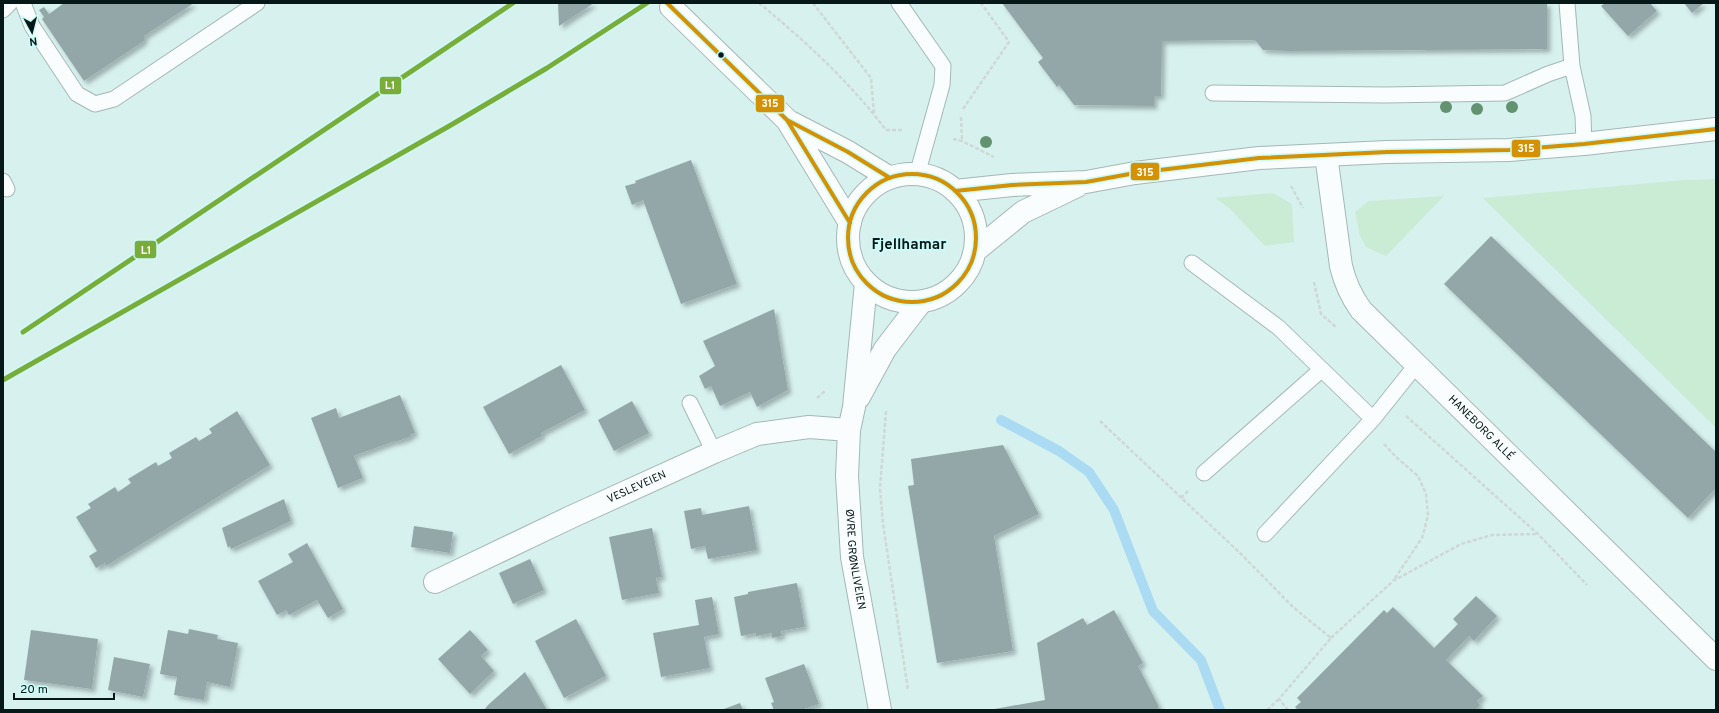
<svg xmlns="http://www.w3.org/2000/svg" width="1719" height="713" viewBox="0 0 1719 713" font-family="Overpass,sans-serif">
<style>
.green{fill:#cbecd4}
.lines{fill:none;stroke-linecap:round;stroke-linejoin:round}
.stream{stroke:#aadbf3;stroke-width:10}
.building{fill:#94a7a8;filter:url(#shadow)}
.lane-casing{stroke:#a4b8b6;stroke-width:17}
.street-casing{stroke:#a4b8b6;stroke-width:24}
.secondary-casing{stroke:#a4b8b6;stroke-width:24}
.path{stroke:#cfd8d7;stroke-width:2.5;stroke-dasharray:4 2;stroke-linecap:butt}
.lane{stroke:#f9fdfd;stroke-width:15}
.street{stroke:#f9fdfd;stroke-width:22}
.secondary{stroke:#f9fdfd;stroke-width:22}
.bus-1-casing{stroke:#ccfcf8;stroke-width:7}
.bus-1{stroke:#d39103;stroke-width:4}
.rail-1-casing{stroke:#ccfcf8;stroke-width:8}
.rail-1{stroke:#79ac39;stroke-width:5}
.tree{fill:#639270}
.bus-dot{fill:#061817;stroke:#ccfcf8;stroke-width:1.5}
.labels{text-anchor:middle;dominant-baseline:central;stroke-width:3.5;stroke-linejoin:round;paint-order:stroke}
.street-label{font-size:11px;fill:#061817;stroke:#ccfcf8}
.district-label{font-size:15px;font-weight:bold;fill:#061817;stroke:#ccfcf8}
.line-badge{stroke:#ccfcf8;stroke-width:1.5}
.badge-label{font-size:11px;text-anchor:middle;font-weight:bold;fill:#fff}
</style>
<defs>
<filter id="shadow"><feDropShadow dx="3.5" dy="3.5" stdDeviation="2" flood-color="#0004"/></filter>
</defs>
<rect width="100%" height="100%" fill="#d7f1ef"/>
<path class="green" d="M 1716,179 L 1716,428 L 1483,198 L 1685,180 Z
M 1273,193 L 1292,204 L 1294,242 L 1265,246 L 1229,208 L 1215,198 Z
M 1444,196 L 1386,256 L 1366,247 L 1360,236 L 1355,212 L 1369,201 Z"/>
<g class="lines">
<path class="stream" d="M 1001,420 L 1059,451 L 1089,472 L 1114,510 L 1153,611 L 1201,660 L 1220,710"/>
</g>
<path class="building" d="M 64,3 L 194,3 L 144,36 L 144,41 L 84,81 L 42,19 L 44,17 L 39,10 L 44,7 L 49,14 Z
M 558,3 L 594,3 L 559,26 Z
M 1002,3 L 1547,3 L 1547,49 L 1289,51 L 1263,50 L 1255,40 L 1162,41 L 1161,96 L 1154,96 L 1154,106 L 1074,105 L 1059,85 L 1057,87 L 1038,62 L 1043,58 Z
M 1605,3 L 1650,3 L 1657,11 L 1628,36 L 1601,6 Z
M 1684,3 L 1704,3 L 1692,13 Z
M 691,160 L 737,284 L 681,304 L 643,200 L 632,205 L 625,186 L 636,183 L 635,181 Z
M 1491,236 L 1716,452 L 1716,488 L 1688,518 L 1444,284 Z
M 774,309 L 788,390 L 757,407 L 750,392 L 720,406 L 711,386 L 705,389 L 699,376 L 715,366 L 703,341 Z
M 561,365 L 585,410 L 541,433 L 542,436 L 509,454 L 483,407 Z
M 400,395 L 415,433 L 410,435 L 410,437 L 395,442 L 395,441 L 354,456 L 363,478 L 338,488 L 311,418 L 336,408 L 339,418 Z
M 632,401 L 649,433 L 614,451 L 598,420 Z
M 237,411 L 270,465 L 106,566 L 105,563 L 96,568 L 89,556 L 97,551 L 76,517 L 91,508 L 88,504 L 115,487 L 118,492 L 131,483 L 128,479 L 156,462 L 158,466 L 172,458 L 169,453 L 196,437 L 199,441 L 212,433 L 209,429 Z
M 1003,445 L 1039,514 L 994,536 L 1013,651 L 937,663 L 908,486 L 914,485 L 911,459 Z
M 284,499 L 291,521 L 231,549 L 230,546 L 228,548 L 222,528 Z
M 749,506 L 757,550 L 708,559 L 705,546 L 691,549 L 684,511 L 701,508 L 702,515 Z
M 414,526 L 453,532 L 450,553 L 411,547 Z
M 652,528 L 662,577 L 656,578 L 659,593 L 622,600 L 609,537 Z
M 307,543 L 343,609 L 328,618 L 317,600 L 289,615 L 286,610 L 277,615 L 258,581 L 293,562 L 288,554 Z
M 530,559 L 544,590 L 513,604 L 499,573 Z
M 797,583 L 805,627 L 781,631 L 782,636 L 772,638 L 772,633 L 756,636 L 756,633 L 741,636 L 734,597 L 748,594 L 748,592 Z
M 1476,596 L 1497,616 L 1474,641 L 1469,636 L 1446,660 L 1483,696 L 1477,701 L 1480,705 L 1475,710 L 1298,710 L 1295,707 L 1301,702 L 1297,698 L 1384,610 L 1387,613 L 1393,607 L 1434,648 L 1458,624 L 1453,619 Z
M 712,597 L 719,634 L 704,637 L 710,668 L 661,677 L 653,633 L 699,625 L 695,600 Z
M 1114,610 L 1143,663 L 1138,666 L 1158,705 L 1159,710 L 989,710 L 1045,700 L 1037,643 L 1083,618 L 1087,625 Z
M 576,619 L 606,676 L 564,698 L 535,641 Z
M 189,629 L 218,635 L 217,639 L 238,643 L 230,687 L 207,682 L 204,700 L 174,695 L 177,677 L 160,674 L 168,630 L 188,634 Z
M 31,630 L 98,639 L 92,689 L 24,680 Z
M 470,630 L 488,650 L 481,656 L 494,671 L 470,694 L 438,659 Z
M 114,657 L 150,664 L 143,697 L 108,690 Z
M 804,664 L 819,704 L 801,710 L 774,710 L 771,703 L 774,702 L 765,678 Z
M 525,672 L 547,710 L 484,710 L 488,705 Z
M 740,703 L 743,710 L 721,710 Z"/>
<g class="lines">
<g class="lane-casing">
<path id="lane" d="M 23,3 L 32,26 L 77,94 L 95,104 L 114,99 L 257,3
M 899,3 L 943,66 L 942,85 L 917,175
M 1567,3 L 1572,66 L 1583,116 L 1584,144
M 3,10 L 10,3
M 1213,93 L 1386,95 L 1505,93 L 1548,74 L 1572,66
M 3,181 L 7,189
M 1192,263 L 1278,327 L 1373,419
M 690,403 L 714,452
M 1204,473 L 1321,370
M 1265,534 L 1373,419 L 1417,364"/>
</g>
<g class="street-casing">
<g id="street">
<path id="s1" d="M 1326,155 L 1341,266 C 1345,283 1351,296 1361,310 L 1716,659"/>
<path id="s2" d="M 866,283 L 854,407 L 849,430 L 847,476 L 852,557 L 880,710"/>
<path d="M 859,397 L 885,349 L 921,302"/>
<path id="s3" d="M 435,582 L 571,517 L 714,452 L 757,434 L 809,427 L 849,430"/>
</g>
</g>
<g class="secondary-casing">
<path id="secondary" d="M 671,7 L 787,120 L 850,223
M 788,121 L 848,152 L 890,178
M848 238a64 64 0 1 1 128 0a64 64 0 1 1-128 0Z
M 955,191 L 1012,185 L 1086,182 L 1135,173 L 1259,158 L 1387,152 L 1509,150 L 1584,144 L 1716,129
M 975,251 L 1023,212 L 1077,186"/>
</g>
<path class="path" d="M 759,3 C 805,41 850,82 886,130 L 903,130
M 813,3 L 871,78 L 874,113
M 963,109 L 1009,42 L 981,3
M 961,117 L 962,141
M 953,139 L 962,141 L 994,157
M 1291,186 L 1303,208
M 1314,282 L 1321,314 L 1336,327
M 817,398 L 825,391
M 886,411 L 880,488 L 883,524 L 908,690
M 1406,416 L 1538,534 L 1587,585
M 1100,421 L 1242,555 L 1294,608 L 1331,638 L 1279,699 L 1288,710
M 1384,444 L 1396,457 L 1418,476 L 1426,494 L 1428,516 L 1422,538 L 1393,581
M 1181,498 L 1188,491
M 1331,638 L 1393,581 L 1461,544 L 1492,535 L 1538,534
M 1267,710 L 1279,699"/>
<use href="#lane" class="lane"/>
<use href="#street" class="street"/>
<use href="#secondary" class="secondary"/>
<g class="bus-1-casing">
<path id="bus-1" d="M 667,3 L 787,120 L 850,223
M 787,120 L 848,152 L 890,178
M848 238a64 64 0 1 1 128 0a64 64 0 1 1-128 0Z
M 955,191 L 1012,185 L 1086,182 L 1135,173 L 1259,158 L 1387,152 L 1509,150 L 1584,144 L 1716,129"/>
</g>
<use href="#bus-1" class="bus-1"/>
<g class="rail-1-casing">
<path id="rail-1" d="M 23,332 L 513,3
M 3,380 L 451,125 L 547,68 L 647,3"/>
</g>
<use href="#rail-1" class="rail-1"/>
</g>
<g class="tree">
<circle cx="1446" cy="107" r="6"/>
<circle cx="1512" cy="107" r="6"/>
<circle cx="1477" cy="109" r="6"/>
<circle cx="986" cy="142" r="6"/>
</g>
<circle class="bus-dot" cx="721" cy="55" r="3.5"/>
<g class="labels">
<g class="street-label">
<text stroke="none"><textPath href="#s1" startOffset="329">HANEBORG ALLÉ</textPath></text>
<text stroke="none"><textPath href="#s3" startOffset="223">VESLEVEIEN</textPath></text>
<text stroke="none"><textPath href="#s2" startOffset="278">ØVRE GRØNLIVEIEN</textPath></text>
</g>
<g class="district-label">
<text x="909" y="245">Fjellhamar</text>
</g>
</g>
<g class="line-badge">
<rect x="379" y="76" width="23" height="19" rx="4" fill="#79ac39"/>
<rect x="755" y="94" width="30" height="19" rx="4" fill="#d39103"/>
<rect x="1511" y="139" width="30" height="19" rx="4" fill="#d39103"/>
<rect x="1130" y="162" width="30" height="19" rx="4" fill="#d39103"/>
<rect x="134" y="240" width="23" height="19" rx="4" fill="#79ac39"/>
</g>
<g class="badge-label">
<text x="390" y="89">L1</text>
<text x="770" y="107">315</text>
<text x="1526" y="152">315</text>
<text x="1145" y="176">315</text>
<text x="146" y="254">L1</text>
</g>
<rect width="1719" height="713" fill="none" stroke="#061817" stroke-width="8"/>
<g transform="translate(32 32) rotate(173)" stroke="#ccfcf8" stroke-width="3" paint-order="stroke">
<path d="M0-3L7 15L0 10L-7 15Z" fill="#061817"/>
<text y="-6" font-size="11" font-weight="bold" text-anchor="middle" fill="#061817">N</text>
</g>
<path d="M14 693v6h100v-6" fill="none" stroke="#061817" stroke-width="2"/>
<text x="20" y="693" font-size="12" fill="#061817" stroke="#ccfcf8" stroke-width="3" paint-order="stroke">20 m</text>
</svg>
